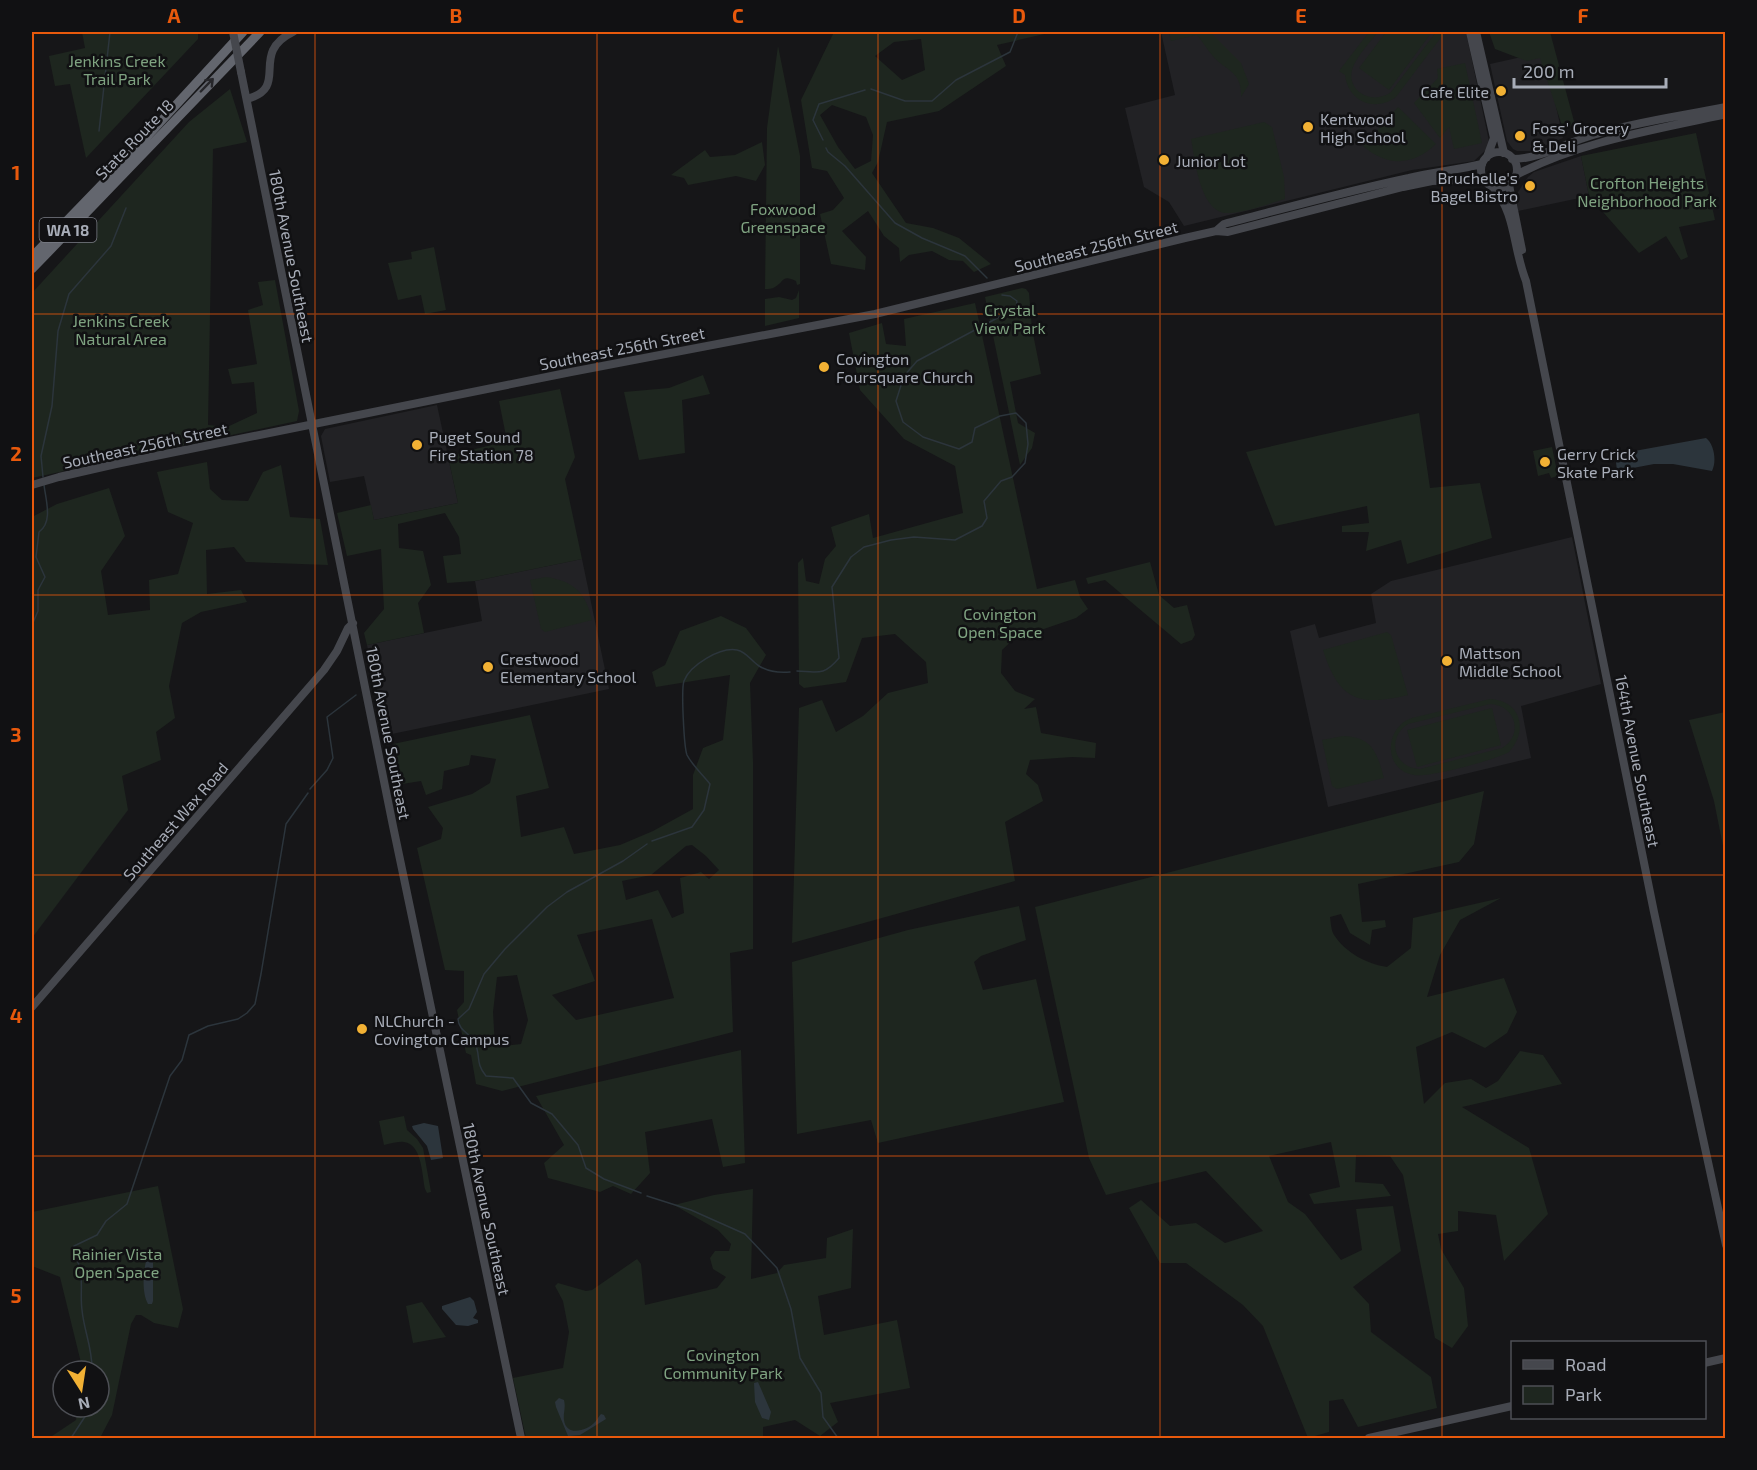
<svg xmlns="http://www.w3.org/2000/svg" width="1757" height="1470" viewBox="0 0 1757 1470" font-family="'Exo 2',sans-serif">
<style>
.built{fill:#222225}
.green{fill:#1e261f;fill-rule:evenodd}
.water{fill:#2c353c}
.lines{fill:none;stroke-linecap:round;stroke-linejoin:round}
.stream{stroke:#2c353c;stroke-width:1.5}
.secondary{stroke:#45474d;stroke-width:8}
.highway{stroke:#63666e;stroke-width:9}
.secondary-bridge{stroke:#45474d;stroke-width:8}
.oneway{stroke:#26262a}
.grid{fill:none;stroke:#e8590c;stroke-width:1.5;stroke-opacity:0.55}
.poi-dot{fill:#f2b134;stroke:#111113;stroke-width:2}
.labels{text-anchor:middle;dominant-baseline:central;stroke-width:5;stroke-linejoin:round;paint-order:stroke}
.shield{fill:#111113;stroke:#7b7e86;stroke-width:1.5}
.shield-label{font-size:15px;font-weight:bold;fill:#a8adb8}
.park-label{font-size:16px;fill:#7fa381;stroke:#111113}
.poi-label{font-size:16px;fill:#a8adb8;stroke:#111113;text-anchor:start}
.street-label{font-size:16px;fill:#a8adb8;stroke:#111113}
.neatline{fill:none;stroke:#e8590c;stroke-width:2}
.grid-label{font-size:20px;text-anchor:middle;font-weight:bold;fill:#e8590c}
</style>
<rect width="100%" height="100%" fill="#161618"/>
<path class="built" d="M 1161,32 L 1466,32 L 1490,146 L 1474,161 L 1412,170 L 1184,226 L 1169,202 L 1144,187 L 1125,108 L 1175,95 Z
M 1544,52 L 1563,138 L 1533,151 L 1517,151 L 1513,149 L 1507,141 L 1490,64 Z
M 1581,156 L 1589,196 L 1518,211 L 1516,195 L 1528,177 L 1534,172 Z
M 437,405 L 458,503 L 374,520 L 364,476 L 330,482 L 321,436 L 325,429 Z
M 1572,537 L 1601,684 L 1521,706 L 1531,758 L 1328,807 L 1290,631 L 1315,624 L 1319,638 L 1376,623 L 1371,594 L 1391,581 Z
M 582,559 L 609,689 L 387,735 L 367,645 L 482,621 L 475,581 Z"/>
<path class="green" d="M 82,32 L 198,32 L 198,39 L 86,158 L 70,84 L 55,86 L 49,56 L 85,48 Z
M 834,32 L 1053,32 L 997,45 L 1006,66 L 939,111 L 887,122 L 878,162 L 872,173 L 906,223 L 933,228 L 959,238 L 991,264 L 974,272 L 963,261 L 949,260 L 932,251 L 909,255 L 900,262 L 899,248 L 884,236 L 868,211 L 842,231 L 866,257 L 865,270 L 831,264 L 820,214 L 833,210 L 844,198 L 827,171 L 812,168 L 801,100 ZM 921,39 L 925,70 L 902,80 L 875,56 L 894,42 ZM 832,105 L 866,117 L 873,135 L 871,161 L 855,169 L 838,147 L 820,115 Z
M 1169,32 L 1210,32 L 1241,63 L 1249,84 L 1241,97 C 1242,70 1226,72 1212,55 C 1207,49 1202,41 1197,35 L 1171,41 Z
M 1369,32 L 1378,32 C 1370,42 1358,55 1353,67 C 1344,91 1373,106 1391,92 L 1436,32 L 1445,32 L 1396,97 C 1374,113 1348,101 1345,75 L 1339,71 Z
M 1386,32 L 1432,32 L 1389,90 L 1359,68 Z
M 1489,32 L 1550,32 L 1575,125 L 1563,129 L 1540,58 L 1527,61 L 1495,49 Z
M 778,46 L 800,156 L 800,284 L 797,285 L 796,281 C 782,274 784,282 775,287 C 772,289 768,289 765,289 L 767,128 Z
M 1465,63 L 1482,143 L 1454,149 L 1449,127 L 1440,138 L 1414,103 L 1438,78 L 1437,69 Z
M 230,89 L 247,142 L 213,149 L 208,425 L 227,427 L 257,413 L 254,382 L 232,384 L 228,369 L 257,364 L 248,310 L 263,305 L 258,282 L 275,280 L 299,411 L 297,421 L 32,478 L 32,293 L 189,122 Z
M 1398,107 L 1436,144 C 1413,166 1387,167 1363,146 Z
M 1264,122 L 1272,127 L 1284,177 L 1285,199 C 1267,204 1247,212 1229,213 C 1200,215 1195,159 1191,139 Z
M 1696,133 L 1715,220 L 1679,227 L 1688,257 L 1681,260 L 1666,236 L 1639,253 L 1589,196 L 1581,156 Z
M 762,142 L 765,165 L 756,181 L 736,176 L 688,185 L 684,178 L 671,175 L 705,150 L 710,157 L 735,155 Z
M 434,247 L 446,310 L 425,314 L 421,295 L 398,300 L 388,263 L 412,259 L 411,252 Z
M 1022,288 L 1026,289 L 1029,293 L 1032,329 L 1041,374 L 1010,382 L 1018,423 L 1035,433 L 1032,448 L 1020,465 L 985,297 Z
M 799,290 L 799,318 L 765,326 L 765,299 L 779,297 L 792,300 L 796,298 Z
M 975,303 L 1037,589 L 1075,580 L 1080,597 L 1088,609 L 1076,618 L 1038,631 L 1019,634 L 1002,650 L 1001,673 L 1015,691 L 1035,699 L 1024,709 L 1036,707 L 1041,733 L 1096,743 L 1095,758 L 1072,757 L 1030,760 L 1026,774 L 1038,785 L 1043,801 L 1005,822 L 1015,881 L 792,943 L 799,708 L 822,700 L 836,732 L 863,716 L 888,693 L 928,683 L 926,662 L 895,634 L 862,638 L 846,682 L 804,688 L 799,684 L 798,563 L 803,558 L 806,581 L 819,584 L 825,559 L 836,546 L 831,527 L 869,514 L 873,538 L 963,513 L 955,466 L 904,439 L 860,390 L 849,333 L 882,323 L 886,344 L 906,346 L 904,319 Z
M 703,375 L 710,394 L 682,400 L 685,453 L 639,460 L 624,392 L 669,388 Z
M 560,389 L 575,457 L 565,479 L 582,559 L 475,581 L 447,583 L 443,556 L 461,554 L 459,537 L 445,513 L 398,524 L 399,548 L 423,551 L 431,585 L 418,603 L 424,633 L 367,645 L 364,633 L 384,609 L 381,549 L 347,556 L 337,513 L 371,505 L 374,520 L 458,503 L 448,456 L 507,441 L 499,401 Z
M 1419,413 L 1430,488 L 1480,483 L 1492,538 L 1407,564 L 1401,540 L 1366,551 L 1369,532 L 1342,532 L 1342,526 L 1369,523 L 1367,506 L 1275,526 L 1246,452 Z
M 1552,447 L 1558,476 L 1551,478 L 1549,473 L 1538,476 L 1533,451 Z
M 207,462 L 210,489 L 222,500 L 248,501 L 263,472 L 281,465 L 290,517 L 320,519 L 328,565 L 246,562 L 234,547 L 206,550 L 207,594 L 241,590 L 247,602 L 201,612 L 182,623 L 169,686 L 175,718 L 156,732 L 161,760 L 122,776 L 128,810 L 32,938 L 32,517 L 57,504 L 109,488 L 125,536 L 101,571 L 108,615 L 150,610 L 149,580 L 178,574 L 193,523 L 168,512 L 157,472 Z
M 1150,562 L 1159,595 L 1174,608 L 1187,605 L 1195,635 L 1192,640 L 1181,644 L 1105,580 L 1088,584 L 1086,578 Z
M 546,577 C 574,581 586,593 592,620 L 545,632 L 541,629 L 530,580 Z
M 721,616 L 746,628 L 766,655 L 750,683 L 753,762 L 753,949 L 730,953 L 733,1032 L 502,1091 L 476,1084 L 471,1055 L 466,1053 L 457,1010 L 464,1002 L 464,971 L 445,970 L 417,848 L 441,839 L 443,828 L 428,807 L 472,794 L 490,783 L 496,759 L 471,755 L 469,765 L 444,771 L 442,789 L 426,795 L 421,781 L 402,784 L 393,744 L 530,715 L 549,788 L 516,796 L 521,837 L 564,827 L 574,854 L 620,845 L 653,831 L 693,809 L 693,775 L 703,748 L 723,740 L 730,675 L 656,687 L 652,672 L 665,665 L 680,631 ZM 692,845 L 706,856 L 719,870 L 709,879 L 701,872 L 680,878 L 684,913 L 672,918 L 658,890 L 626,900 L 622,881 L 651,875 L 686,846 ZM 652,919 L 674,998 L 576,1020 L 552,995 L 595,981 L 577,935 ZM 517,975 L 528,1020 L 521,1044 L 495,1047 L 493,1012 L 497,977 Z
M 1387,632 L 1391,635 L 1408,695 C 1358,707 1339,700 1323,650 Z
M 1490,699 C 1522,701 1528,731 1509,752 C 1495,760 1428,778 1414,775 C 1382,770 1385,726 1412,718 ZM 1490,704 C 1516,705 1524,735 1502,748 L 1420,769 C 1394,768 1386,738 1408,724 Z
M 1492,708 L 1501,745 L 1417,767 L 1407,730 Z
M 1725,712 L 1726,712 L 1725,856 L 1714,801 L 1689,720 Z
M 1343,736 C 1373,737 1377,753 1384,778 L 1337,789 L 1332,786 L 1322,740 Z
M 1484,791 L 1474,844 L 1459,862 L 1358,884 L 1362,922 L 1385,920 L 1386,927 L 1372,930 L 1370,945 L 1350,933 L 1341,914 L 1330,917 C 1331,923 1331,930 1334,935 C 1346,953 1367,964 1387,967 L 1411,948 L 1413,918 L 1501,898 L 1460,920 L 1440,955 L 1427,997 L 1504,978 L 1517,1012 L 1507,1033 L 1485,1048 L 1452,1032 L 1416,1047 L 1424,1104 L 1445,1083 L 1471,1079 L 1486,1088 L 1498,1081 L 1520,1051 L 1543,1055 L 1562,1084 L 1462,1107 L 1529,1148 L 1548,1214 L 1504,1261 L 1496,1215 L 1458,1211 L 1458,1231 L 1438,1234 L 1441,1249 L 1464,1288 L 1468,1326 L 1452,1348 L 1435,1338 L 1403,1175 L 1390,1156 L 1356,1155 L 1355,1182 L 1383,1184 L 1391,1196 L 1314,1204 L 1309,1194 L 1340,1187 L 1331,1142 L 1269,1156 L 1288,1202 L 1305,1214 L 1341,1260 L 1362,1250 L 1356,1209 L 1393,1206 L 1401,1251 L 1353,1287 L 1369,1304 L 1371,1332 L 1431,1377 L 1437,1408 L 1358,1427 L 1343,1399 L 1329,1401 L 1329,1432 L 1308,1438 L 1263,1326 L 1243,1305 L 1186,1263 L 1160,1263 L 1129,1208 L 1141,1200 L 1170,1226 L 1196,1223 L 1225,1243 L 1263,1231 L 1206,1171 L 1106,1195 L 1089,1158 L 1035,907 Z
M 1019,906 L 1026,940 L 981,956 L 974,962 L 983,990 L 1036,979 L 1064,1102 L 878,1143 L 871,1120 L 797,1134 L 792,962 L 908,930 Z
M 741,1050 L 745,1163 L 723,1167 L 712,1119 L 645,1132 L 650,1173 L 631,1194 L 613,1186 L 600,1192 L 548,1178 L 544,1163 L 564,1145 L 536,1096 Z
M 404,1116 L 407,1130 L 417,1139 L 423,1148 L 431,1192 L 427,1193 L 425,1189 C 422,1175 422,1144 404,1142 C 397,1141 390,1144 384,1145 L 379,1121 Z
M 158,1186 L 183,1309 L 178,1328 L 154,1323 L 141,1315 L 136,1315 L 131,1324 L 112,1415 L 100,1438 L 49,1438 L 76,1420 L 78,1407 L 99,1407 L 99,1371 L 83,1371 L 60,1277 L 32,1266 L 32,1212 Z
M 753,1189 L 751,1279 L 777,1273 L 784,1265 L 826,1258 L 827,1238 L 853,1229 L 851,1288 L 818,1296 L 824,1335 L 897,1320 L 910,1388 L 830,1403 L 838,1422 L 820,1436 L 795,1420 L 763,1427 L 763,1438 L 526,1438 L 513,1378 L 563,1368 L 569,1332 L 563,1301 L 555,1286 L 558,1283 L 586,1291 L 592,1290 L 637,1259 L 641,1264 L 645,1305 L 717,1288 L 726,1277 L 713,1269 L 710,1258 L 715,1251 L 729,1251 L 731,1244 L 718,1230 L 674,1205 L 714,1195 Z
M 422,1302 L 446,1337 L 413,1343 L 406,1306 Z"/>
<path class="water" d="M 1706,438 C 1714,444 1717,461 1712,471 L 1673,464 L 1654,464 L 1617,471 L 1616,462 L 1629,452 Z
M 424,1123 L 438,1126 L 443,1158 L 431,1160 L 427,1146 L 413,1129 L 412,1126 Z
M 149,1252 L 153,1254 L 153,1301 L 152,1304 L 148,1304 C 141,1292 143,1266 149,1252 Z
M 470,1297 L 474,1301 L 477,1312 L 473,1318 L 478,1320 L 478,1323 L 468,1326 L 456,1325 L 442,1309 L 442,1306 Z
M 758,1382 L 771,1412 L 769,1420 L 762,1418 L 755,1402 L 754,1383 Z
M 559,1398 L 564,1400 C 566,1408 563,1413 564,1420 C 566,1437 587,1431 595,1422 C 597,1420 599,1416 601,1414 L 604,1415 L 606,1419 L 580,1435 L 568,1436 L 556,1407 L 555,1402 Z"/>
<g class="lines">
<path class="stream" d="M 871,89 L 905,101 L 932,101 L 956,80 L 1010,52 L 1018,32
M 99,131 L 110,32
M 823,140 L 813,120 L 819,104 L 865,90
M 826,148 L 828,152 L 845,166 L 895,223 L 922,238 L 965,256 L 987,278
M 43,477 L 41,456 L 52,406 L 58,331 L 69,294 L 111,246 L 126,208
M 32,625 L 38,611 L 38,590 L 45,577 L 36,557 L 39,532 C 53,522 46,501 44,485
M 797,671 C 818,672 824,676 839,658 L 832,587 L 851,557 L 864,547 L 891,540 L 914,537 L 955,540 L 982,526 L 987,518 L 984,501 L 1001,481 L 1012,477 L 1025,463 L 1028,444 L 1026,423 L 1016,413 L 1000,416 L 975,428 L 972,442 L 959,449 L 923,437 L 903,422 L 896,401 L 904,376 L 917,361 L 1016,308 L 1017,301 L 1010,296 L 1002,295
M 310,789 L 327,770 L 333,758 L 327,717 L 356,695
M 652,841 L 692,827 L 704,810 L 710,784 C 703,775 692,765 687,755 C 684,747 681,689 684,681 C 690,665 720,647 737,650 C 747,652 752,662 759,666 C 769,672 779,673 790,672
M 641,1193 L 604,1179 L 586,1168 L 578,1145 L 552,1114 L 531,1103 L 513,1078 L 486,1076 C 475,1063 481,1056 475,1043 C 471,1033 459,1032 458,1019 L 469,1009 L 484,974 L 505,949 L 547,907 L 567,892 L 623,861 L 647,844
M 647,1196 L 691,1210 L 745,1234 L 777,1268 L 791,1309 L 800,1358 L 821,1393 L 823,1417 L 838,1438
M 92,1371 C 93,1350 84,1331 82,1310 C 80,1296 83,1282 80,1268 C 78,1259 71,1255 74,1246 L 97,1235 L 106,1221 L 127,1204 L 170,1076 L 182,1060 L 189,1035 L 208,1026 L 238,1019 L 247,1013 L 255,1004 L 261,974 L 286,824 L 308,793
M 71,1438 L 86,1415 L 87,1407"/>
<path class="secondary" d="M 1470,32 L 1494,138 L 1487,157
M 1476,32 L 1504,153
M 241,72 L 393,826 L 521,1438
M 247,99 C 291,87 248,54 293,32
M1481 170a18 18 0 1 1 36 0a18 18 0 1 1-36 0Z
M 1512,159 C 1541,159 1565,143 1593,135 C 1635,122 1682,116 1726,107
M 1516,175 C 1581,141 1655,130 1726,114
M 1509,185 L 1522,250
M 1493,187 C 1516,213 1513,249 1526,281 L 1654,912 L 1726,1245
M 1216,231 L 1224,224 C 1286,208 1347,191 1409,178 C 1433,172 1458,170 1482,164
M 32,485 L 59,477 L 116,464 L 571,372 L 875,314 L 1185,238 L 1216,231 L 1228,232 L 1403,187 L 1432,181 L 1483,179
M 32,1007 L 324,670 L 337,651 L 348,628 L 353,623
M 1704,1363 L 1726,1358
M 1369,1438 L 1512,1406"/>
<path class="highway" d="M 32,257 L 119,167 L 243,32
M 32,269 L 260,32"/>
<path class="secondary-bridge" d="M 233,32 L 241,72"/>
</g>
<defs><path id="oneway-shaft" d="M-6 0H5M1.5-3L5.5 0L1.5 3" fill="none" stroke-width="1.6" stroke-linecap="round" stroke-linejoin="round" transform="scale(1.5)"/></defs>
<use class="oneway" href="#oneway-shaft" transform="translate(207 85) rotate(-46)"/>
<path class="grid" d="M 315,32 L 315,1438M 597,32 L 597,1438M 878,32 L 878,1438M 1160,32 L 1160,1438M 1442,32 L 1442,1438M 32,314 L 1726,314M 32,595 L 1726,595M 32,875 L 1726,875M 32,1156 L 1726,1156"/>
<g class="poi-dot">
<circle cx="1501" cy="91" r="6"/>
<circle cx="1308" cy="127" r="6"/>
<circle cx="1520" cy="136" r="6"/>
<circle cx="1164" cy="160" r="6"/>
<circle cx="1530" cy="186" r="6"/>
<circle cx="824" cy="367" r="6"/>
<circle cx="417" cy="445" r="6"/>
<circle cx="1545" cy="462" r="6"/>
<circle cx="1447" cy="661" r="6"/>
<circle cx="488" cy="667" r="6"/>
<circle cx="362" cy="1029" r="6"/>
</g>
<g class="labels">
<rect class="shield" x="39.5" y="218" width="57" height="24" rx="4.5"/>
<g class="shield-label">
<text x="68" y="230">WA 18</text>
</g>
<g class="park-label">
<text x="117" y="60">Jenkins Creek<tspan x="117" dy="18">Trail Park</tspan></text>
<text x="1647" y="182">Crofton Heights<tspan x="1647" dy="18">Neighborhood Park</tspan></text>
<text x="783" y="208">Foxwood<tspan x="783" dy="18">Greenspace</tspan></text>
<text x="1010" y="309">Crystal<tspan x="1010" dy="18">View Park</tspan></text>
<text x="121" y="320">Jenkins Creek<tspan x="121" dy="18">Natural Area</tspan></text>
<text x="1000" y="613">Covington<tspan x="1000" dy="18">Open Space</tspan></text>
<text x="117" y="1253">Rainier Vista<tspan x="117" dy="18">Open Space</tspan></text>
<text x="723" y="1354">Covington<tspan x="723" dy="18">Community Park</tspan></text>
</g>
<g class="poi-label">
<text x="1489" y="91" text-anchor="end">Cafe Elite</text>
<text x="1320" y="118">Kentwood<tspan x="1320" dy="18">High School</tspan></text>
<text x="1532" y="127">Foss' Grocery<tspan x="1532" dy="18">&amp; Deli</tspan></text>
<text x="1176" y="160">Junior Lot</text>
<text x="1518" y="177" text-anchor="end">Bruchelle's<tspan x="1518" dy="18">Bagel Bistro</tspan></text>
<text x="836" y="358">Covington<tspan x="836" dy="18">Foursquare Church</tspan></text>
<text x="429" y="436">Puget Sound<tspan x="429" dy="18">Fire Station 78</tspan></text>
<text x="1557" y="453">Gerry Crick<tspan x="1557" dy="18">Skate Park</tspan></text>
<text x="1459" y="652">Mattson<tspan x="1459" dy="18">Middle School</tspan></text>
<text x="500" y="658">Crestwood<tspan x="500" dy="18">Elementary School</tspan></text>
<text x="374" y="1020">NLChurch -<tspan x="374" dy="18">Covington Campus</tspan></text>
</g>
<g class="street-label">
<text transform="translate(134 139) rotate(-46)">State Route 18</text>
<text transform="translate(1096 246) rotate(-14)">Southeast 256th Street</text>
<text transform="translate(292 256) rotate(79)">180th Avenue Southeast</text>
<text transform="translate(622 348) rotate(-11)">Southeast 256th Street</text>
<text transform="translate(145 445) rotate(-12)">Southeast 256th Street</text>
<text transform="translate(389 733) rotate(79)">180th Avenue Southeast</text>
<text transform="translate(1638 761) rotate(79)">164th Avenue Southeast</text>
<text transform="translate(175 821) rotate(-49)">Southeast Wax Road</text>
<text transform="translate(487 1209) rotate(78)">180th Avenue Southeast</text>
</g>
</g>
<rect width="1757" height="1470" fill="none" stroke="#111113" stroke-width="66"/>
<rect x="1511" y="1341" width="195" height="78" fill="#111113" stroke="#4d4f55" stroke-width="1.5"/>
<rect x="1523" y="1360" width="30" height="9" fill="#45474d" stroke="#4d4f55" stroke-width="1.5"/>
<text x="1565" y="1371" font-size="18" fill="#a8adb8">Road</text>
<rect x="1523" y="1386" width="30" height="18" fill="#1e261f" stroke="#4d4f55" stroke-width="1.5"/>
<text x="1565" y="1401" font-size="18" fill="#a8adb8">Park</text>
<g transform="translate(81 1389) rotate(168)"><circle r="28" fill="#111113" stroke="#4d4f55" stroke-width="1.5"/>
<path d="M0-4.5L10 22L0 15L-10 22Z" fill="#f2b134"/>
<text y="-9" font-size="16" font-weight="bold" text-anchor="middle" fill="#a8adb8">N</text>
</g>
<path d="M1514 78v9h152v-9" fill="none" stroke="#a8adb8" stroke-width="3"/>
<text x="1523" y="78" font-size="18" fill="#a8adb8" stroke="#111113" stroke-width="4.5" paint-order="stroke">200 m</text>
<rect x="33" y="33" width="1691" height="1404" class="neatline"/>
<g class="grid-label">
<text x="174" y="23">A</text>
<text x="456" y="23">B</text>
<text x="738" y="23">C</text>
<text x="1019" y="23">D</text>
<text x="1301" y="23">E</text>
<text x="1583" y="23">F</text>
<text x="16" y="180">1</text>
<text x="16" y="461">2</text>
<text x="16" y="742">3</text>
<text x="16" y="1023">4</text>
<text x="16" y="1303">5</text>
</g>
</svg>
